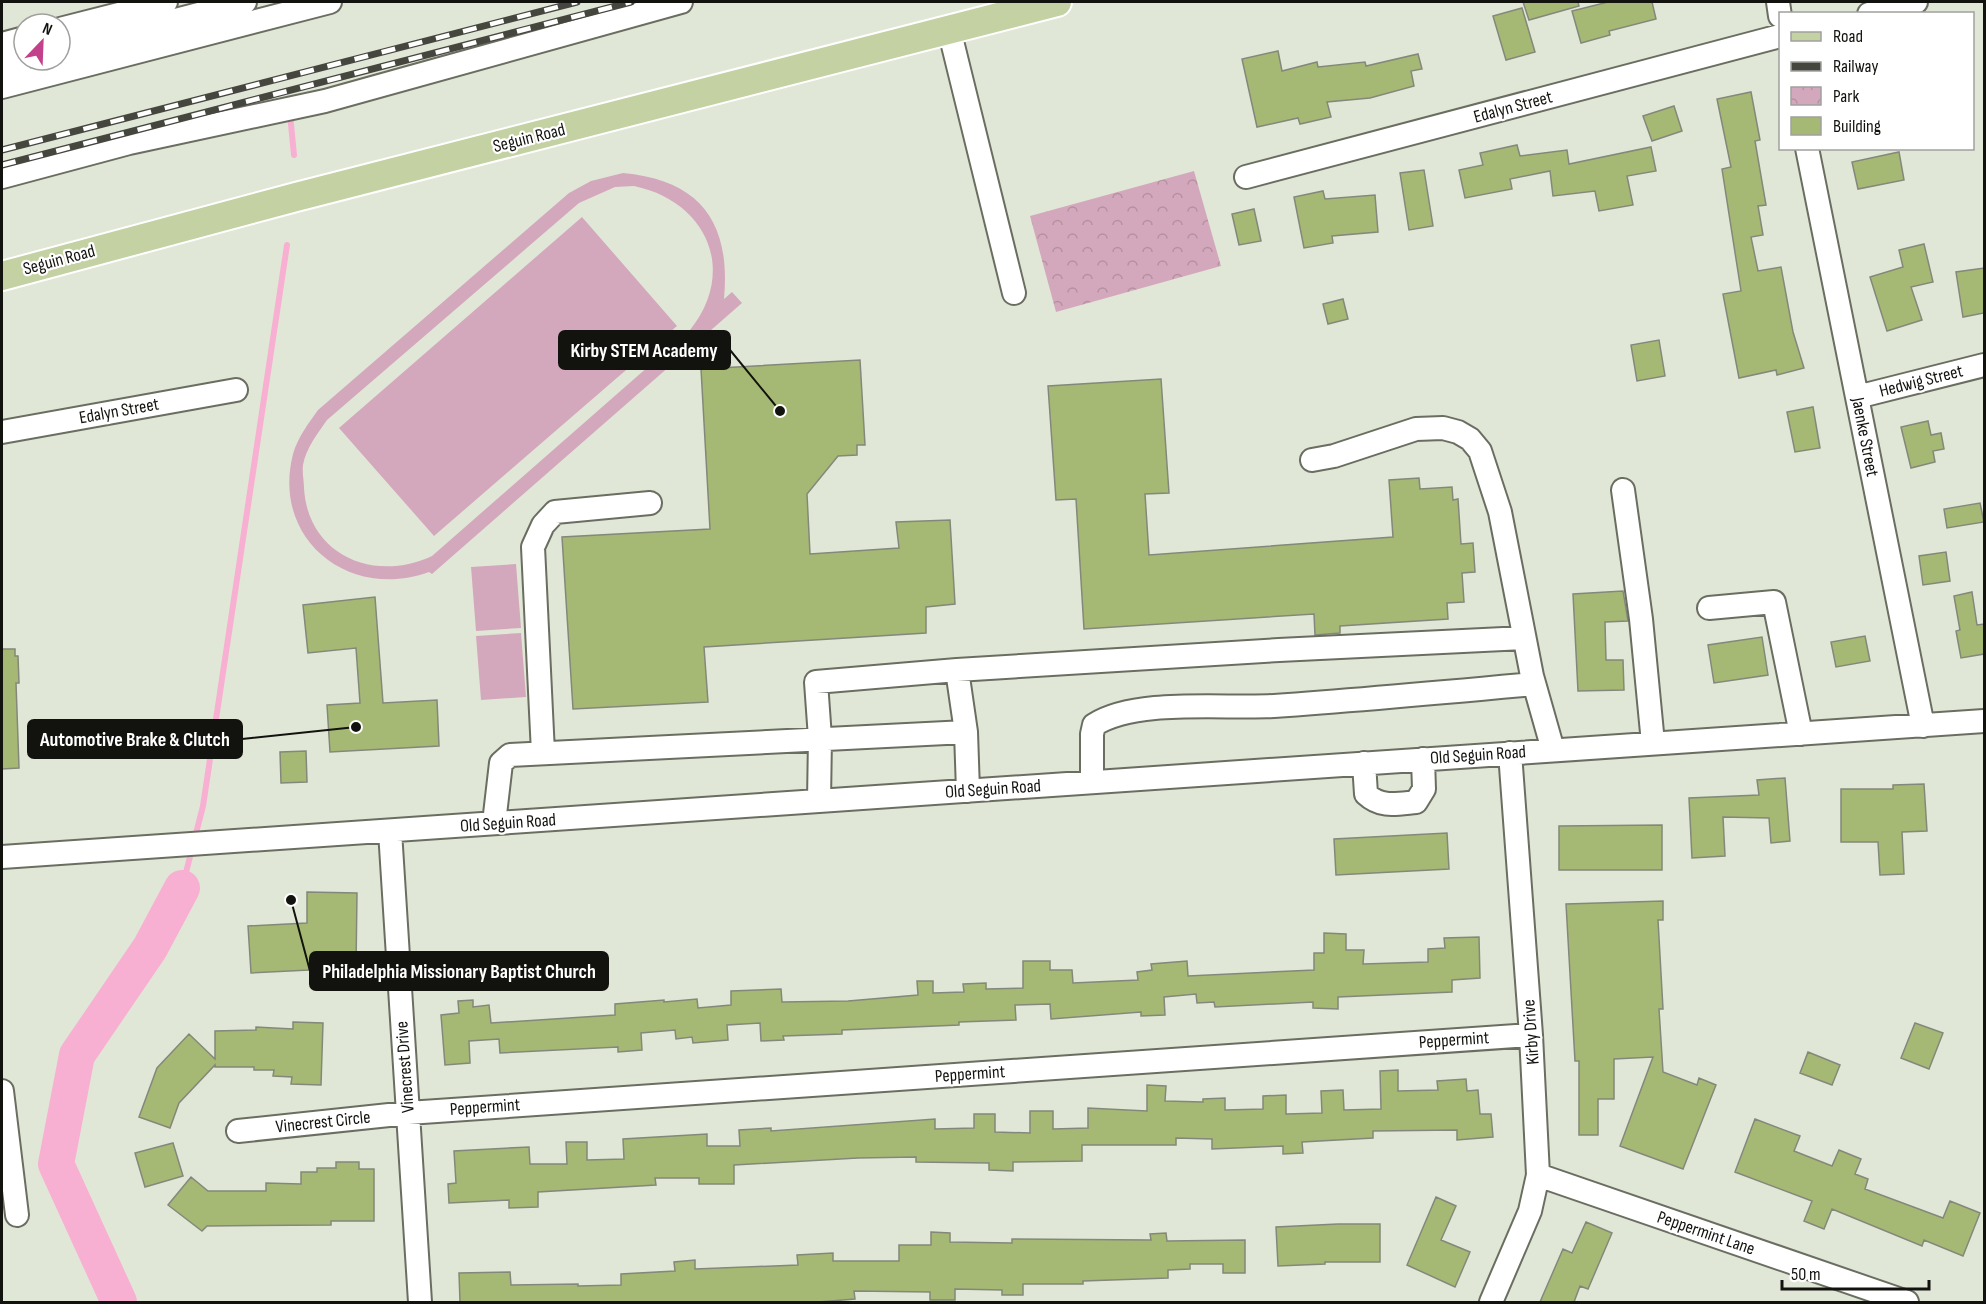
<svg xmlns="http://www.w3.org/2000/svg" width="1986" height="1304" viewBox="0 0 1986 1304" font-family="'Sofia Sans Condensed',sans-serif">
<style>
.grass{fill:#d4a8bc;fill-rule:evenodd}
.park{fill:url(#park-crowns)}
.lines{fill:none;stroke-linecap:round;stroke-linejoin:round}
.stream{stroke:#f8b0d2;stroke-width:6}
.river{stroke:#f8b0d2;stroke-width:36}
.building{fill:#a5b975;stroke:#84887a;stroke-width:1.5}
.minor-casing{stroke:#6a6e61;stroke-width:26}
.major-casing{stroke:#fff;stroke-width:32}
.minor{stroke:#fff;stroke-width:22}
.major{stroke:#c4d1a3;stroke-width:28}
.rail-casing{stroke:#45473f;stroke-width:7}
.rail{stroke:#fff;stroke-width:4.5;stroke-dasharray:14;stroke-linecap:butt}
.labels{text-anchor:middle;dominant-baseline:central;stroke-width:4.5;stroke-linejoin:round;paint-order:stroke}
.street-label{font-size:18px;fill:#12130e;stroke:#fff}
.leader{fill:none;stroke:#12130e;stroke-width:2}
.callout-dot{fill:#12130e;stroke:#fff;stroke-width:2}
.callout{fill:#12130e;stroke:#12130e;stroke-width:2}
.callout-label{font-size:20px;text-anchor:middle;font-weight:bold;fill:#fff}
</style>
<defs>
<pattern id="park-crowns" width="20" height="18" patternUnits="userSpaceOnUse" patternTransform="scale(1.5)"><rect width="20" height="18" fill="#d4a8bc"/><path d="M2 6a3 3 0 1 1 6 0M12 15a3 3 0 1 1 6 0" fill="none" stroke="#b590a0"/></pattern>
</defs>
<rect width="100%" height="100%" fill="#e1e7d7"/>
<path class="grass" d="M 623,173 C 701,180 731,223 724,299 L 732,292 L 742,303 L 432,574 L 429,572 C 350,601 271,540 293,454 C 298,437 308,424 318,410 L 569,193 L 591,181 ZM 634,186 C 706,201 738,270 690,330 L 432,556 C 375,583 308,556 304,488 C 304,481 302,472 303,465 C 306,448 318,433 327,420 L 579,203 L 615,187 Z
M 582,217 L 677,326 L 434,536 L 339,428 Z
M 516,564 L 521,628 L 476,631 L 471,567 Z
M 521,633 L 526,697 L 481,700 L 476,636 Z"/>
<path class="park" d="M 1194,171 L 1221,266 L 1056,312 L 1030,216 Z"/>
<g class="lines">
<path class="stream" d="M 290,114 L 294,155
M 182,888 L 203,806 L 287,245"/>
<path class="river" d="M 119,1302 L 56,1164 L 77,1055 L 150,948 L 182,888"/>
</g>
<path class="building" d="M 1523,2 L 1578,2 L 1579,6 L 1529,20 Z
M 1608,2 L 1652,2 L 1656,19 L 1609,31 L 1610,35 L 1581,43 L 1572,11 Z
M 1522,8 L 1535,52 L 1506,60 L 1493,16 Z
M 1278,51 L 1282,71 L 1317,62 L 1318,67 L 1365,62 L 1366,66 L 1418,54 L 1422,69 L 1411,71 L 1414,86 L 1370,98 L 1327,102 L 1331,117 L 1300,124 L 1298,118 L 1257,127 L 1242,59 Z
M 1751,92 L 1760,140 L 1755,141 L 1766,205 L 1758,206 L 1763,235 L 1751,237 L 1758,271 L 1781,267 L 1793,332 L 1804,368 L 1777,375 L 1776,370 L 1739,378 L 1723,294 L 1741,291 L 1722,169 L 1731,167 L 1717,99 Z
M 1674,106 L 1682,131 L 1652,141 L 1643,116 Z
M 1517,145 L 1520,156 L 1567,150 L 1569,164 L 1651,147 L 1656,171 L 1627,176 L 1633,205 L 1599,211 L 1595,191 L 1553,196 L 1550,171 L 1510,179 L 1512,189 L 1465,198 L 1459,170 L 1483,165 L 1480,153 Z
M 1899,152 L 1904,180 L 1858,189 L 1852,162 Z
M 1424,170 L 1433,226 L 1409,230 L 1400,173 Z
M 1323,191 L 1325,199 L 1375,195 L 1378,232 L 1332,236 L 1333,243 L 1304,248 L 1294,197 Z
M 1254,209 L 1261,241 L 1239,245 L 1232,214 Z
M 1924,244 L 1933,282 L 1911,287 L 1922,320 L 1887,331 L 1870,277 L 1903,267 L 1899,250 Z
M 1984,268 L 1984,313 L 1963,317 L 1956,272 Z
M 1343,299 L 1348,319 L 1328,324 L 1323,304 Z
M 1659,340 L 1665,376 L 1637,381 L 1631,345 Z
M 860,360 L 865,445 L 857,445 L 857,455 L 838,456 L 807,494 L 810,554 L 899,548 L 896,522 L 950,520 L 955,604 L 926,607 L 926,633 L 704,647 L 708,702 L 573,709 L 562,537 L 710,529 L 701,369 Z
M 1161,379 L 1169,493 L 1145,494 L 1149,555 L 1393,537 L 1389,480 L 1419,478 L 1420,489 L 1452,487 L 1453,500 L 1458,499 L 1461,544 L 1473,543 L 1475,572 L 1462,573 L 1464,602 L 1447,603 L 1448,619 L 1340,626 L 1340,633 L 1315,635 L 1314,614 L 1084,629 L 1076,499 L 1056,500 L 1048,386 Z
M 1813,407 L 1820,448 L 1795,452 L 1787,412 Z
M 1928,421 L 1931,435 L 1941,433 L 1944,449 L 1933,451 L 1935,462 L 1911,468 L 1901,427 Z
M 1980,503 L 1984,522 L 1947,528 L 1944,509 Z
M 1946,552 L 1950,581 L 1923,585 L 1919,556 Z
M 1623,591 L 1628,621 L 1605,622 L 1606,660 L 1623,660 L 1624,690 L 1578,691 L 1573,594 Z
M 1972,592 L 1977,625 L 1984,624 L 1984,654 L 1961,658 L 1956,631 L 1960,630 L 1954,596 Z
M 375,597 L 383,703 L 437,700 L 439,746 L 330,752 L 327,705 L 360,703 L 356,648 L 308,653 L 303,605 Z
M 1865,636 L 1870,661 L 1836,667 L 1831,642 Z
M 1762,637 L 1768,675 L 1714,683 L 1708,645 Z
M 2,649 L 15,649 L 15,656 L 18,656 L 19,683 L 16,683 L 19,768 L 2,769 Z
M 306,751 L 307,782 L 281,783 L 280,752 Z
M 1785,778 L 1790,841 L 1771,843 L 1769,818 L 1723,817 L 1725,856 L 1692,858 L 1689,798 L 1759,795 L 1757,780 Z
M 1924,784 L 1927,831 L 1902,832 L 1904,874 L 1880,875 L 1878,842 L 1841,842 L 1841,789 L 1893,789 L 1893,785 Z
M 1662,825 L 1662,870 L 1559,870 L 1559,826 Z
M 1447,833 L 1449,869 L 1336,875 L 1334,839 Z
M 307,892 L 357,893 L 356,968 L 309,968 L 309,970 L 251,973 L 248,926 L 307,923 Z
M 1663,901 L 1663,920 L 1658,920 L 1663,1009 L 1659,1009 L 1663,1072 L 1697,1085 L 1699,1078 L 1716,1085 L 1683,1169 L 1620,1146 L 1653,1057 L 1614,1059 L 1614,1099 L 1598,1099 L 1598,1135 L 1579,1135 L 1579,1061 L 1575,1061 L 1566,904 Z
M 1324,933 L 1346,934 L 1346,950 L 1364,950 L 1363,964 L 1428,962 L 1428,949 L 1445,948 L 1444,938 L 1479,937 L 1480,978 L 1452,980 L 1452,992 L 1338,997 L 1338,1009 L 1313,1008 L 1313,1002 L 1215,1007 L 1214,1002 L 1197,1003 L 1196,994 L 1164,997 L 1165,1015 L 1141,1016 L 1141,1012 L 1051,1019 L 1050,1004 L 1015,1005 L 1016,1020 L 959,1022 L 959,1025 L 842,1030 L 842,1034 L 783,1036 L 784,1040 L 761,1041 L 760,1023 L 727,1025 L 728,1040 L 693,1043 L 692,1037 L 676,1039 L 675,1030 L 641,1033 L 642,1050 L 618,1052 L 618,1047 L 500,1053 L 499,1039 L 469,1041 L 470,1063 L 445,1065 L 441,1015 L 459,1013 L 458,1001 L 473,1000 L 473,1007 L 489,1005 L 491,1023 L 615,1015 L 615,1004 L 664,1000 L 664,1002 L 697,999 L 698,1008 L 731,1005 L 731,991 L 781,989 L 782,1002 L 848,1001 L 918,995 L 917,981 L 933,981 L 933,993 L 964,992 L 963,984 L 986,983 L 986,989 L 1023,988 L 1023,961 L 1050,961 L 1050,970 L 1072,970 L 1073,983 L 1138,980 L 1137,972 L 1152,970 L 1151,964 L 1187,961 L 1188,976 L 1314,970 L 1314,953 L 1324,953 Z
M 293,1022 L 323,1023 L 321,1085 L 291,1084 L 292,1077 L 273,1076 L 274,1070 L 254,1070 L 254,1067 L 215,1067 L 215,1065 L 179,1103 L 170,1128 L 139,1117 L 157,1068 L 189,1034 L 215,1059 L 215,1031 L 256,1030 L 256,1027 L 293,1029 Z
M 1915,1023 L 1943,1033 L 1929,1069 L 1901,1058 Z
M 1808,1052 L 1840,1065 L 1832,1085 L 1800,1073 Z
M 1398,1070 L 1398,1091 L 1438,1090 L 1437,1081 L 1466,1079 L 1467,1091 L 1478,1090 L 1480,1114 L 1491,1114 L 1493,1137 L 1457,1140 L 1457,1130 L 1373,1131 L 1373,1138 L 1302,1142 L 1303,1153 L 1283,1154 L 1283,1146 L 1212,1149 L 1212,1139 L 1176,1138 L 1176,1145 L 1082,1145 L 1082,1161 L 1013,1162 L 1013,1171 L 989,1170 L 989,1163 L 916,1162 L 916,1157 L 858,1158 L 734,1165 L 734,1184 L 699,1184 L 699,1178 L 655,1178 L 656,1185 L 538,1192 L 538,1207 L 509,1208 L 509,1200 L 449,1203 L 448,1184 L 456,1183 L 454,1151 L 529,1147 L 530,1164 L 567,1164 L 566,1142 L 587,1142 L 587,1160 L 624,1159 L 623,1139 L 707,1134 L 707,1146 L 740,1146 L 739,1130 L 771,1128 L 771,1131 L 935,1119 L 935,1129 L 974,1128 L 974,1114 L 995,1114 L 995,1132 L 1030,1133 L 1030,1111 L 1053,1111 L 1053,1129 L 1088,1128 L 1088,1108 L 1147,1111 L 1147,1085 L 1166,1086 L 1165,1101 L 1203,1102 L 1203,1099 L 1225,1098 L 1225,1110 L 1263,1109 L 1263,1096 L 1286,1095 L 1286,1114 L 1322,1113 L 1321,1091 L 1343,1090 L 1344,1110 L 1381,1109 L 1380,1071 Z
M 1755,1119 L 1800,1136 L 1794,1151 L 1832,1166 L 1839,1150 L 1861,1159 L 1855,1174 L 1868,1179 L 1865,1189 L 1943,1218 L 1950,1201 L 1980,1213 L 1963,1256 L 1924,1240 L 1922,1246 L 1832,1209 L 1824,1229 L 1804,1221 L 1812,1201 L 1735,1172 Z
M 173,1143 L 183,1176 L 145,1187 L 135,1153 Z
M 336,1162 L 359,1162 L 359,1169 L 374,1169 L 374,1221 L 331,1221 L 331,1225 L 207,1226 L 202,1231 L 168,1205 L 191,1177 L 208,1191 L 266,1191 L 266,1183 L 301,1184 L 301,1172 L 317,1172 L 317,1168 L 336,1168 Z
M 1436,1197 L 1456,1206 L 1441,1240 L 1470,1252 L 1455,1287 L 1407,1265 Z
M 1586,1222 L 1612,1233 L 1588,1289 L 1580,1286 L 1574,1302 L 1540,1302 L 1563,1249 L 1572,1253 Z
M 1338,1224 L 1380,1224 L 1380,1262 L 1325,1262 L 1325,1264 L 1278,1266 L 1276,1227 Z
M 931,1232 L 950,1233 L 950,1242 L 1012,1243 L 1012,1239 L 1151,1240 L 1150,1234 L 1166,1233 L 1167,1241 L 1245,1240 L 1245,1273 L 1223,1273 L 1223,1264 L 1190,1264 L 1190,1269 L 1168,1270 L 1168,1278 L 1083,1281 L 1083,1284 L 1023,1284 L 1023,1295 L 1002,1295 L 1002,1290 L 955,1289 L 955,1300 L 930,1300 L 930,1292 L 854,1291 L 855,1299 L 818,1302 L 460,1302 L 459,1273 L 510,1272 L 511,1285 L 578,1284 L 578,1286 L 621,1285 L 621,1274 L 675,1271 L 674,1262 L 695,1260 L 695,1269 L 798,1265 L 797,1255 L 833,1253 L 833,1261 L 899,1261 L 899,1245 L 931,1245 Z"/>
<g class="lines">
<g class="minor-casing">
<path id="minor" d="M 1778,2 L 1780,16
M 1869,14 L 1916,2
M 60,29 L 166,2
M 949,29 L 1014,293
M 2,44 L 24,38
M 60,50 L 245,2
M 2,65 L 24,59
M 2,87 L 330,2
M 1807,148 L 1923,726
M 2,177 L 129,143 L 325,101 L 681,2
M 1246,177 L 1780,36
M 1857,397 L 1984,365
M 2,432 L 236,390
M 1312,460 L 1334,456 L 1416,429 L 1443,428 L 1458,432 L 1470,439 L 1480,451 L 1500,512 L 1532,676 L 1553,750
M 1623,490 L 1641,619 L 1653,743
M 1709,608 L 1774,602 L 1801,734
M 957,670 L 1279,650 L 1524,638
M 543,753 L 533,547 L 543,525 L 555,512 L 650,503
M 1364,763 L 1366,794 C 1381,808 1396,804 1416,802 L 1424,789 L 1423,759
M 1092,782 L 1092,734 L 1094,725 C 1136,698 1224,709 1274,706 C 1361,700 1447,692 1534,684
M 819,801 L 820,738 L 816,682 L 957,670 L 966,732 L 968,791
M 494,823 L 501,763 L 510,755 L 966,732
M 390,831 L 420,1302
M 2,857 L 1984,721
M 2,1091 L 17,1215
M 238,1131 L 408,1113 L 1531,1035
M 1538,1175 L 1907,1302
M 1491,1302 L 1530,1211 L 1538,1175 L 1531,1035 L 1510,753"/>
</g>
<g class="major-casing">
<path id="major" d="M 2,276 L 296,197 L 1057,2"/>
</g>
<use href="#minor" class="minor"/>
<use href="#major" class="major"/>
<g class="rail-casing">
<path id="rail" d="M 2,150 L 577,2
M 2,165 L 631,2"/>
</g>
<use href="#rail" class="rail"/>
</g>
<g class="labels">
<g class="street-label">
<text transform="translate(1513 107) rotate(-15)">Edalyn Street</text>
<text transform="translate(529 138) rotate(-14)">Seguin Road</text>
<text transform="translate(59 260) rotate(-15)">Seguin Road</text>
<text transform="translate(1921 381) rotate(-14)">Hedwig Street</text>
<text transform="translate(119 411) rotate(-10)">Edalyn Street</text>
<text transform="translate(1865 437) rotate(79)">Jaenke Street</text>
<text transform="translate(1478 755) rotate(-4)">Old Seguin Road</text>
<text transform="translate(993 789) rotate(-4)">Old Seguin Road</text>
<text transform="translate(508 823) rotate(-4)">Old Seguin Road</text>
<text transform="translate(1531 1032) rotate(-94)">Kirby Drive</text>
<text transform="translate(1454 1040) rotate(-4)">Peppermint</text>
<text transform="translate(405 1067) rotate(-94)">Vinecrest Drive</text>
<text transform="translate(970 1074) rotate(-4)">Peppermint</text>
<text transform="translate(485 1107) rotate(-4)">Peppermint</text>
<text transform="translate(323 1122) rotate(-6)">Vinecrest Circle</text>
<text transform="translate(1706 1233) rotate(19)">Peppermint Lane</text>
</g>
</g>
<path class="leader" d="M780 411L730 350M356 727L242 739M291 900L310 971"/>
<g class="callout-dot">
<circle cx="780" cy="411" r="6"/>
<circle cx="356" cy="727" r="6"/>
<circle cx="291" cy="900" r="6"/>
</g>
<g class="callout">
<rect x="559" y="331" width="171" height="38" rx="6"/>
<rect x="28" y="720" width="214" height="38" rx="6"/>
<rect x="310" y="952" width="298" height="38" rx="6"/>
</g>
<g class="callout-label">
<text x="644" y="357">Kirby STEM Academy</text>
<text x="135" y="746">Automotive Brake &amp; Clutch</text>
<text x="459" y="978">Philadelphia Missionary Baptist Church</text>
</g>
<rect width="1986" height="1304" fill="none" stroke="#12130e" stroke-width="6"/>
<rect x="1779" y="12" width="195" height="138" fill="#ffffff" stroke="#a0a19f" stroke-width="1.5"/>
<rect x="1791" y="32" width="30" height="9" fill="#c4d1a3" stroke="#a0a19f" stroke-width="1.5"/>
<text x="1833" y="42" font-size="18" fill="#12130e">Road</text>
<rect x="1791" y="62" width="30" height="9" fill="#45473f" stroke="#a0a19f" stroke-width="1.5"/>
<text x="1833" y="72" font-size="18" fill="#12130e">Railway</text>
<rect x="1791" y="87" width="30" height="18" fill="url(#park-crowns)" stroke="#a0a19f" stroke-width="1.5"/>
<text x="1833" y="102" font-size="18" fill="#12130e">Park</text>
<rect x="1791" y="117" width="30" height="18" fill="#a5b975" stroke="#a0a19f" stroke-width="1.5"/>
<text x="1833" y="132" font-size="18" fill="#12130e">Building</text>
<g transform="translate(42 42) rotate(23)"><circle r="28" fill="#ffffff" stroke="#a0a19f" stroke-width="1.5"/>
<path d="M0-4.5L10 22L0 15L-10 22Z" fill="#c2418a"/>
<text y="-9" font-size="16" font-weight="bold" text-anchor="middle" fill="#12130e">N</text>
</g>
<path d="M1782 1280v9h147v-9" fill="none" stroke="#12130e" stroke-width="3"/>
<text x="1791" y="1280" font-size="18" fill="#12130e" stroke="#ffffff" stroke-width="4.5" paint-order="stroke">50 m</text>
</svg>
